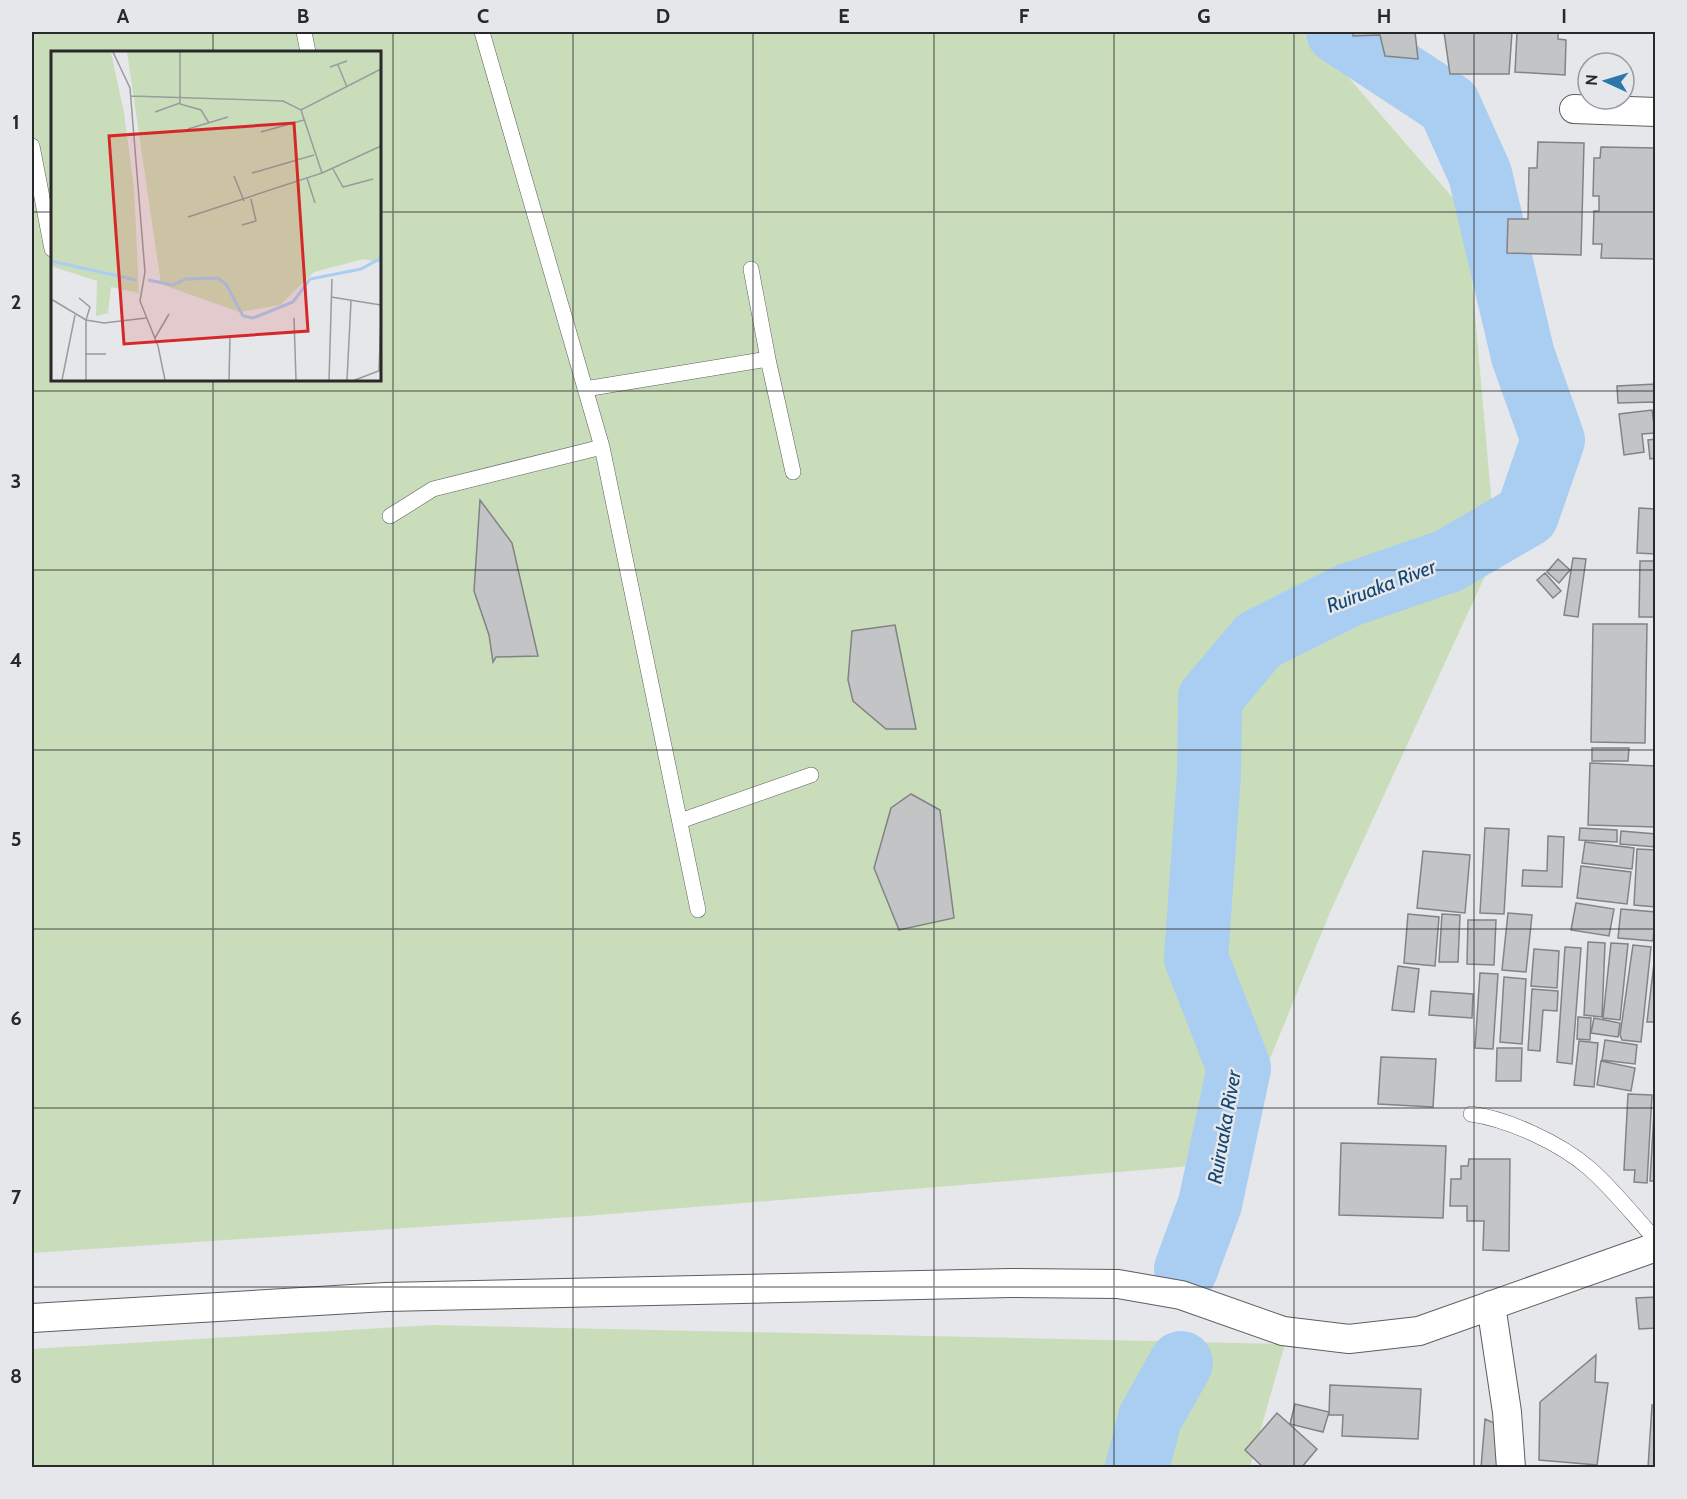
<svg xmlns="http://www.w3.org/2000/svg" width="1687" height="1499" viewBox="0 0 1687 1499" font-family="Cabin,sans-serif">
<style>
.green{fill:#caddba;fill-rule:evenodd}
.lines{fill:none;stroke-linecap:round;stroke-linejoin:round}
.river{stroke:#aacdf2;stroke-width:64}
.building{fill:#c2c4c6;stroke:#818385;stroke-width:1.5}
.lane-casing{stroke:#5c5e60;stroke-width:16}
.street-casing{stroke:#5c5e60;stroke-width:30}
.lane{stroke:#fff;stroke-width:15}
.street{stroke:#fff;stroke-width:28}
.grid{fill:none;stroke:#28292a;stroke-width:1.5;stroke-opacity:0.55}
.labels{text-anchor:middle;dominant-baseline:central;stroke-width:5;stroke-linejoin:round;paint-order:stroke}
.water-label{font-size:20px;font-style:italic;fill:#154775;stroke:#e5e7ea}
.inset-river{fill:none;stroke:#aacdf2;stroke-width:3}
.inset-road{fill:none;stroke:#999b9d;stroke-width:1.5}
.view{fill:#d62828;fill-opacity:0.15;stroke:#d62828;stroke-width:3}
.inset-edge{fill:none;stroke:#28292a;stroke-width:3}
.neatline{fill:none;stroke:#28292a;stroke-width:2}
.grid-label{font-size:20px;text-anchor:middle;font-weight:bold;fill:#28292a}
</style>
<rect width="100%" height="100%" fill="#e5e7ea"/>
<path class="green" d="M 32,32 L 1309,32 L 1466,213 L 1496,552 L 1331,910 L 1227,1163 L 586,1216 L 32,1253 ZM 52,52 L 380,52 L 380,380 L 52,380 Z
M 432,1325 L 1285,1344 L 1250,1467 L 32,1468 L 32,1349 Z"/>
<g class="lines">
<path class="river" d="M 1186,1269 L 1210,1204 L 1239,1068 L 1196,958 L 1209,774 L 1210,698 L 1259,640 L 1349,595 L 1448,561 L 1527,515 L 1553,440 L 1523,356 L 1480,174 L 1449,105 L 1338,32
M 1137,1468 L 1150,1418 L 1181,1363"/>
</g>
<path class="building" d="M 1353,32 L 1415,32 L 1418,59 L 1385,56 L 1380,35 L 1353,36 Z
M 1444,32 L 1512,32 L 1509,74 L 1450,74 Z
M 1517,32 L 1558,32 L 1558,39 L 1566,40 L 1565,75 L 1515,72 Z
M 1538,142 L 1584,143 L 1581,255 L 1507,253 L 1508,219 L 1528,219 L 1529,168 L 1537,168 Z
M 1601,147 L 1656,148 L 1656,259 L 1601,258 L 1602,244 L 1593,244 L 1594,211 L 1599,211 L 1599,196 L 1593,196 L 1594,158 L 1600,158 Z
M 1656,384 L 1656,412 L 1653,402 L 1618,403 L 1617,386 Z
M 1652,410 L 1655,433 L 1642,434 L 1644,452 L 1624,455 L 1619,414 Z
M 1656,439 L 1656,458 L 1650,459 L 1648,440 Z
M 480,500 L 512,543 L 538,656 L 496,657 L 493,662 L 489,635 L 474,591 Z
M 1639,508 L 1656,509 L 1656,554 L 1637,553 Z
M 1573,558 L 1586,559 L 1578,617 L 1564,615 Z
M 1558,559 L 1570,570 L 1559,583 L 1547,572 Z
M 1640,561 L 1656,561 L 1656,617 L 1639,617 Z
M 1545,573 L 1561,591 L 1553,598 L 1537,580 Z
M 1593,624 L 1647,624 L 1645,743 L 1591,742 Z
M 895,625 L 916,729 L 886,729 L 853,701 L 848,680 L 852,631 Z
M 1592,748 L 1629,748 L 1628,761 L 1592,761 Z
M 1590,763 L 1656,766 L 1656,827 L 1588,825 Z
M 911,794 L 940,810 L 954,918 L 899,930 L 874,868 L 891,808 Z
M 1485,828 L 1509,829 L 1504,914 L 1480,913 Z
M 1580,828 L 1617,830 L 1617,842 L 1579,840 Z
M 1621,831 L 1656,834 L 1656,847 L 1620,844 Z
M 1548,836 L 1564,837 L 1562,887 L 1522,886 L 1523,870 L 1547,871 Z
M 1585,842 L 1634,848 L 1632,869 L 1582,863 Z
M 1637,849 L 1656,850 L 1656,907 L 1634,905 Z
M 1423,851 L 1470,855 L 1465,913 L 1417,908 Z
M 1581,866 L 1631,872 L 1627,904 L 1577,898 Z
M 1576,903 L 1614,909 L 1609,936 L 1571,930 Z
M 1621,909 L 1656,912 L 1653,941 L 1618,938 Z
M 1508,913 L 1532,915 L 1526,972 L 1502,970 Z
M 1408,914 L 1439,917 L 1435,966 L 1404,963 Z
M 1442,914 L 1460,915 L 1458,962 L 1439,962 Z
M 1468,920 L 1496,920 L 1494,965 L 1467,964 Z
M 1588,942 L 1605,943 L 1602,1017 L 1584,1015 Z
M 1611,943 L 1628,944 L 1620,1020 L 1603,1018 Z
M 1633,945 L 1651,947 L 1641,1042 L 1622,1040 L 1620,1035 Z
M 1656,946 L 1656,1022 L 1647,1022 Z
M 1565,947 L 1581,948 L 1572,1064 L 1557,1062 Z
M 1534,949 L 1559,951 L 1557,988 L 1531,986 Z
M 1398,966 L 1419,969 L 1414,1012 L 1392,1010 Z
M 1480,973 L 1498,974 L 1493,1049 L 1475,1048 Z
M 1504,977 L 1526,979 L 1522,1044 L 1500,1042 Z
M 1532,989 L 1558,991 L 1557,1011 L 1543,1010 L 1540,1051 L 1528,1050 Z
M 1431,991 L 1473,994 L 1472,1018 L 1429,1015 Z
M 1578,1017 L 1591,1018 L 1590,1040 L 1577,1039 Z
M 1594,1018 L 1620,1023 L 1618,1037 L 1591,1033 Z
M 1605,1040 L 1637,1045 L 1635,1064 L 1602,1060 Z
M 1579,1041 L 1598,1043 L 1594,1087 L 1574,1085 Z
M 1497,1048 L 1522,1048 L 1521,1081 L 1496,1081 Z
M 1381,1057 L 1436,1059 L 1433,1107 L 1378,1104 Z
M 1601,1061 L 1635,1068 L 1631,1091 L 1597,1085 Z
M 1628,1094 L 1652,1095 L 1647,1183 L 1634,1182 L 1635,1170 L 1624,1170 Z
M 1655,1095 L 1656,1095 L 1656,1181 L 1650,1181 Z
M 1341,1143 L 1446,1146 L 1443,1218 L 1339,1215 Z
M 1469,1159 L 1510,1159 L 1509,1251 L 1483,1250 L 1484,1221 L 1467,1221 L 1467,1206 L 1450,1206 L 1451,1179 L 1461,1179 L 1461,1166 L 1468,1166 Z
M 1656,1297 L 1656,1328 L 1639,1329 L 1636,1298 Z
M 1596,1355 L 1595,1382 L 1608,1383 L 1597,1465 L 1539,1460 L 1540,1402 Z
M 1330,1385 L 1421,1389 L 1418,1439 L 1342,1436 L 1343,1415 L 1329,1415 Z
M 1295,1404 L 1329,1412 L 1323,1432 L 1290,1424 Z
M 1652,1405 L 1656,1405 L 1656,1468 L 1648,1468 Z
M 1277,1413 L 1317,1449 L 1301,1468 L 1264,1468 L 1245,1450 Z
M 1485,1419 L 1501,1426 L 1502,1468 L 1481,1468 Z"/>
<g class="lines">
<g class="lane-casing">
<path id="lane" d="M 304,32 L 308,52
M 482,32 L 602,447 L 698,910
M 32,146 L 52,249
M 751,269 L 768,359
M 585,389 L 768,359 L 793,472
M 390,516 L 433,489 L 602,447
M 680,821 L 811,775
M 1471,1114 C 1508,1119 1560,1143 1589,1168 C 1613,1189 1634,1216 1656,1240"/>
</g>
<g class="street-casing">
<path id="street" d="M 1574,109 L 1656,112
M 1491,1305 L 1507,1412 L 1511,1468
M 32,1318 L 386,1297 L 1010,1283 L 1118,1284 L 1181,1295 L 1283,1331 L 1349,1339 L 1419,1331 L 1656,1247"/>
</g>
<use href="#lane" class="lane"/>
<use href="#street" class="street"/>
</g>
<path class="grid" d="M 213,32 L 213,52M 393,32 L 393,1468M 573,32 L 573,1468M 753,32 L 753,1468M 934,32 L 934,1468M 1114,32 L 1114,1468M 1294,32 L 1294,1468M 1474,32 L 1474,1468M 32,212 L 52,212M 380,212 L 1656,212M 213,380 L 213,1468M 32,391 L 1656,391M 32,570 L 1656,570M 32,750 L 1656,750M 32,929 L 1656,929M 32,1108 L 1656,1108M 32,1287 L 1656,1287"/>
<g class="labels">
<g class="water-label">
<text transform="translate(1381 586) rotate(-21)">Ruiruaka River</text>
<text transform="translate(1224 1127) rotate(-80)">Ruiruaka River</text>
</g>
</g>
<g transform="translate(51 51)">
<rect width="330" height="330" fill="#e5e7ea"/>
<path d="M 0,1 L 60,1 L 73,62 L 83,137 L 88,242 L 60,236 L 57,262 L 45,265 L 46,230 L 0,215 ZM 76,1 L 330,1 L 330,212 L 313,208 L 263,221 L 229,254 L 188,261 L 110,233 Z" fill="#caddba"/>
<path class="inset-river" d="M 0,210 L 85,229M 97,229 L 122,234 L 135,228 L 167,227 L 175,233 L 192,265 L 202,267 L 242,251 L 259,228 L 310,218 L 330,207"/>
<path class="inset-road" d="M 62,1 L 79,37 L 94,221 L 89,250 L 107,295 L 114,329M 129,1 L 129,53 L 150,59 L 158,72M 287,14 L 296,36M 279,16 L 296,10M 80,45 L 232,50 L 250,59 L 330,18M 104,61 L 129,52M 137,78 L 177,66M 210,81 L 253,69M 282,118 L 292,136 L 322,128M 201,122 L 263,104M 271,122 L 330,95M 183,125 L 193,150M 256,127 L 264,152M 137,166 L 271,122 L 250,59M 191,174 L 205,170 L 200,148M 280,246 L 330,254M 28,247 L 39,256 L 35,269 L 35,329M 0,248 L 35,269 L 53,272 L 95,267M 243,267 L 245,329M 104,287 L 118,263M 34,303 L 55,303M 328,319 L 330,265M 11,329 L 24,264M 178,329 L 179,285M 278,329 L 281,228M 296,329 L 300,250M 304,329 L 330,319"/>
<path class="view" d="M 243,72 L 257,280 L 73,293 L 58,85 Z"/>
<rect width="330" height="330" class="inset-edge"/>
</g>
<rect width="1687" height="1499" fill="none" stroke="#e5e7ea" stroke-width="66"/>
<g transform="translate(1606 81) rotate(274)"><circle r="28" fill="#e5e7ea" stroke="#999b9d" stroke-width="1.5"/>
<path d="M0-4.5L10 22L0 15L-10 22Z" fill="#2c76a9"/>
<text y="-9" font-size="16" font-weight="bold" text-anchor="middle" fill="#28292a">N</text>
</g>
<rect x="33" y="33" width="1621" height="1433" class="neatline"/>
<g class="grid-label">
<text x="123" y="23">A</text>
<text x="303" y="23">B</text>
<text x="483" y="23">C</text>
<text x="663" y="23">D</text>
<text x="844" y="23">E</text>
<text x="1024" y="23">F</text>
<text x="1204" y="23">G</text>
<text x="1384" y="23">H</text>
<text x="1564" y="23">I</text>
<text x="16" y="129">1</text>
<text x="16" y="309">2</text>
<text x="16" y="488">3</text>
<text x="16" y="667">4</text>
<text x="16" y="846">5</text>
<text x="16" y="1025">6</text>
<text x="16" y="1204">7</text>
<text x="16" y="1383">8</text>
</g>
</svg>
